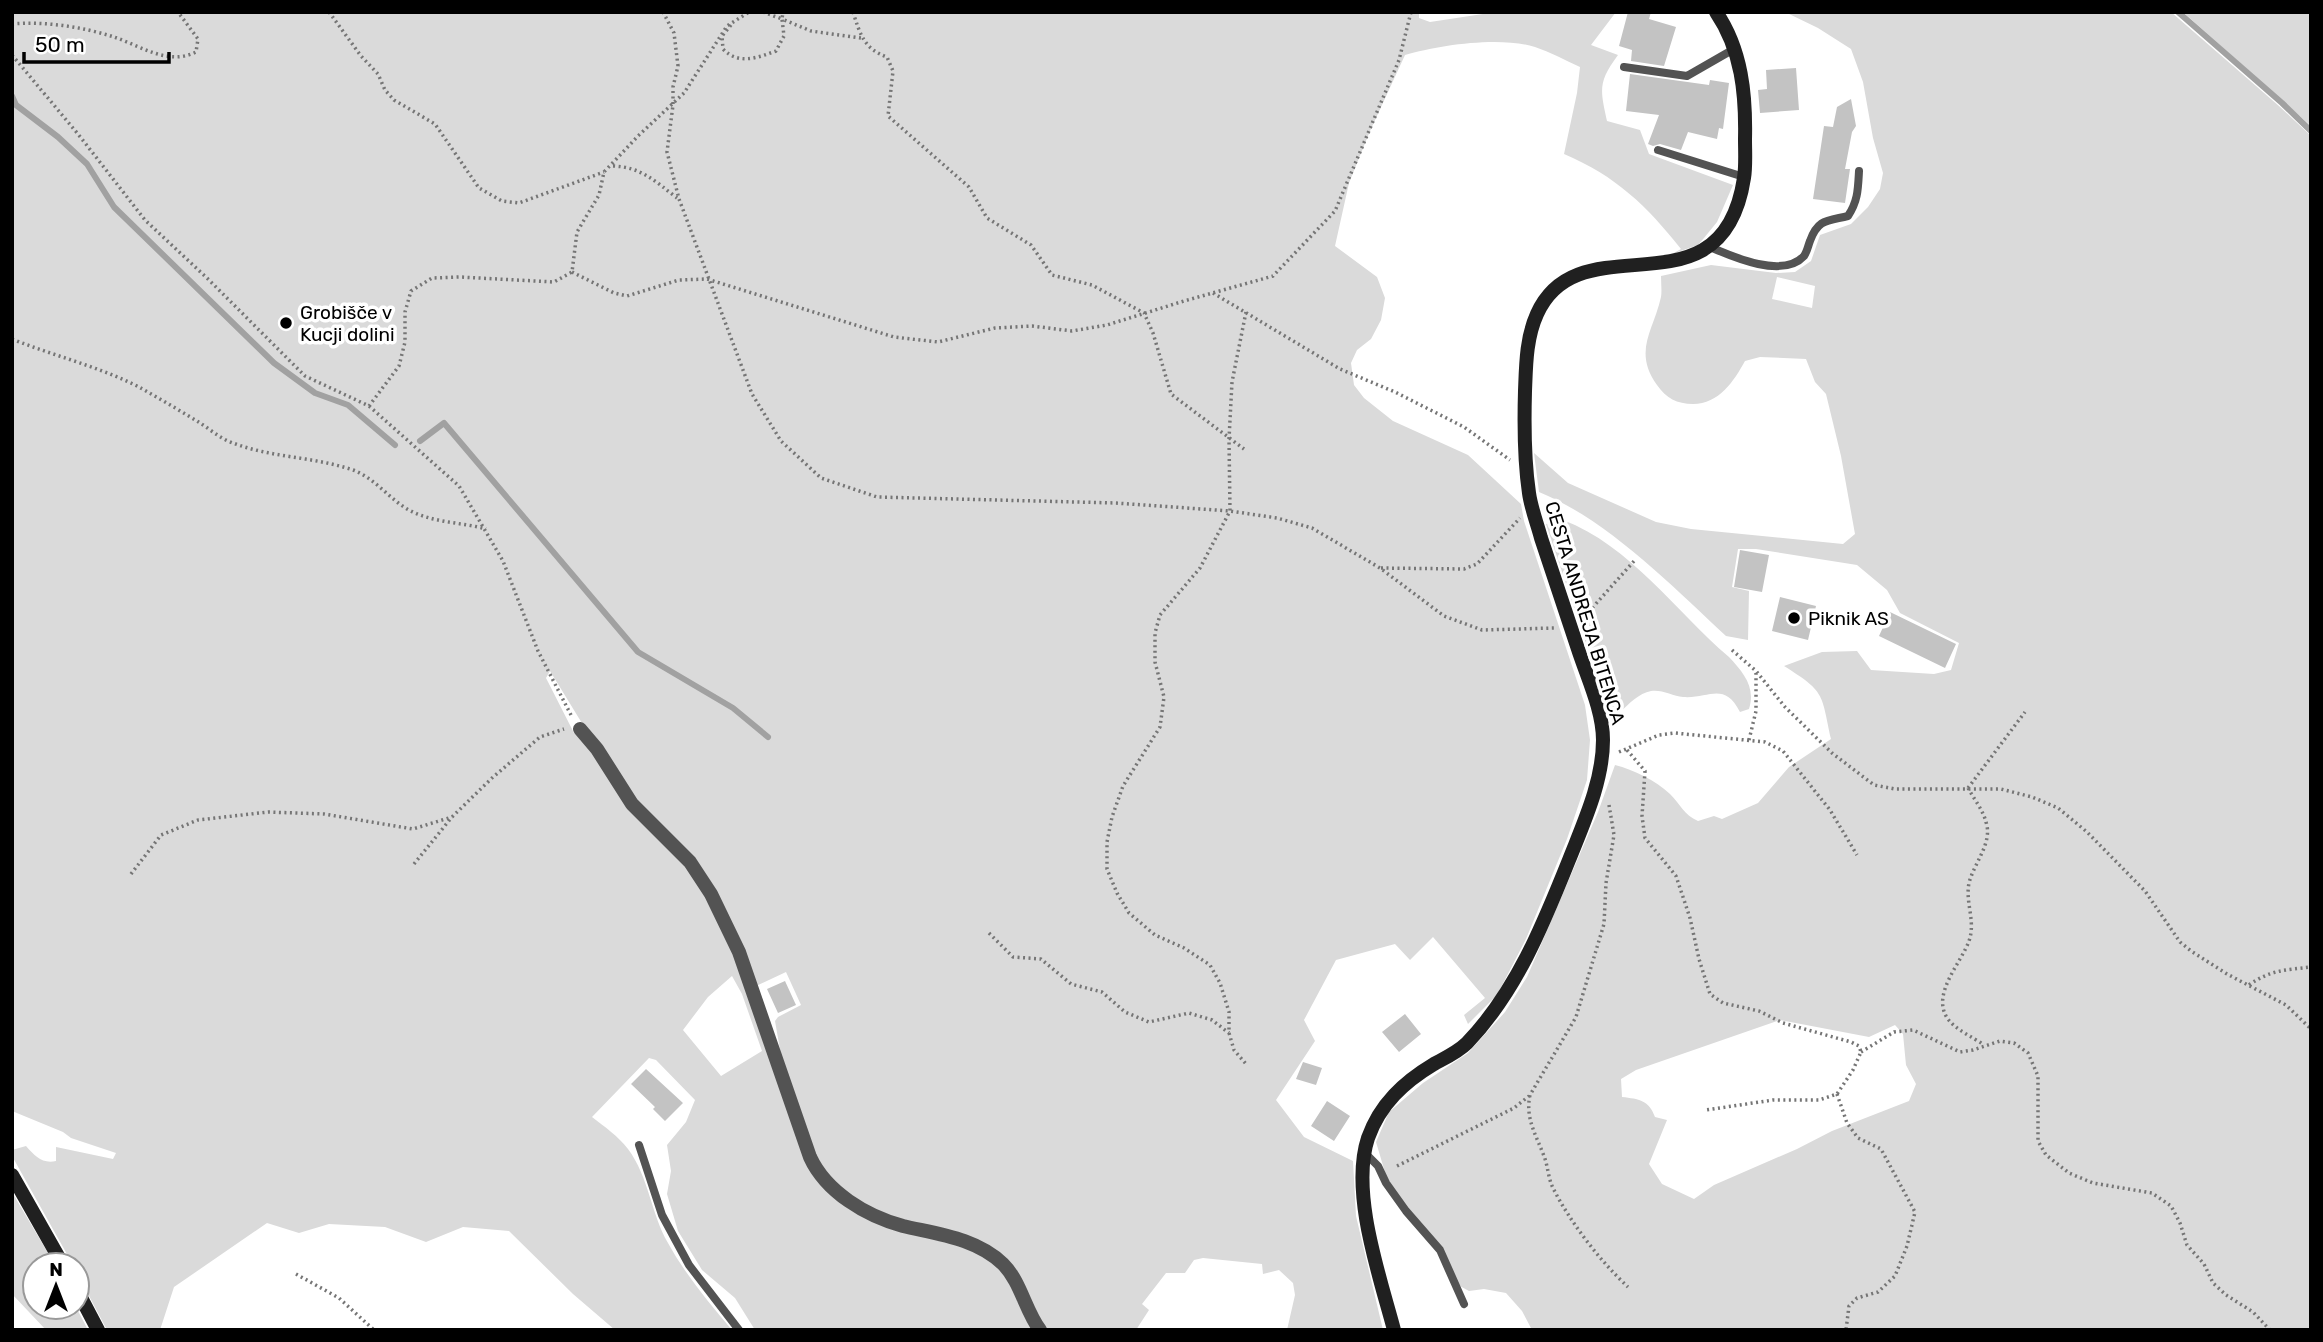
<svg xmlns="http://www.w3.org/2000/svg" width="2323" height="1342" viewBox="0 0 2323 1342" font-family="Rubik,sans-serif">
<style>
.green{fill:#dadada;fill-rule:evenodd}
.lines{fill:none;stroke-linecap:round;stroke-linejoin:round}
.stream{stroke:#a1a1a1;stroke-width:6}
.building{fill:#c3c3c3}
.path{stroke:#757575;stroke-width:3.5;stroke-dasharray:2 3.5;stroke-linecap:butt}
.lane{stroke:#535353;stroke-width:8}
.street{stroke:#535353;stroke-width:14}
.secondary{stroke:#202020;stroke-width:14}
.poi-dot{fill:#000;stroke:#fff;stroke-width:2.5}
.labels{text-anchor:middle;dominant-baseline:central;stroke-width:7;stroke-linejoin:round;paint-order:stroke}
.poi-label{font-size:19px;fill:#000;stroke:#fff;text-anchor:start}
.street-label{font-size:19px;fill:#000;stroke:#fff}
</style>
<rect width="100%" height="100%" fill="#fff"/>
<path class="green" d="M 12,12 L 1419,12 L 1419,18 L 1430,22 L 1496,12 L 1616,12 L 1591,45 L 1618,55 C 1598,82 1600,89 1607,121 L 1640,130 L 1649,154 L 1733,185 L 1717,222 L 1704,238 L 1698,245 L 1672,254 L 1681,249 C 1647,206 1616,176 1564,154 L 1577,93 L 1580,67 C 1565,60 1550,52 1535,47 C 1500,36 1439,45 1405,55 L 1370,131 L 1349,183 L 1335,246 L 1377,277 L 1385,298 L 1381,320 L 1371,339 L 1357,350 L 1351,363 L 1354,385 L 1364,398 L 1393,421 L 1468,455 L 1521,504 L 1524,521 L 1585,705 L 1590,740 L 1587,780 L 1567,839 L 1526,939 L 1497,995 L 1468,1024 L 1464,1015 L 1485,998 L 1433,937 L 1410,960 L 1395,944 L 1336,960 L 1304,1020 L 1315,1041 L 1276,1100 L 1304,1137 L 1353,1161 L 1356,1216 L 1383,1330 L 1287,1330 L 1295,1295 L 1293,1283 L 1279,1270 L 1263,1274 L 1262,1264 L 1203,1258 L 1194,1260 L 1185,1273 L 1166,1273 L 1142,1304 L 1149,1310 L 1136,1330 L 1046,1330 L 1033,1309 L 1019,1279 L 1003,1258 L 975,1240 L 891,1218 L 844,1195 L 821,1172 L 782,1061 L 775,1021 L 778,1017 L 801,1005 L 786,972 L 756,986 L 735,929 L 705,877 L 687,852 L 636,803 L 588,733 L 550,671 L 546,678 L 574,733 L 584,739 L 598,758 L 626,806 L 671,846 L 689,868 L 714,907 L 743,971 L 816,1179 C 836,1199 859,1216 887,1225 C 924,1238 964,1238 996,1265 C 1016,1281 1020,1309 1032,1330 L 755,1330 L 735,1298 L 702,1270 L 678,1231 L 667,1194 L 671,1171 L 667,1145 L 686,1122 L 695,1100 L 656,1060 L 649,1058 L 592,1117 C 605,1127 618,1136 628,1149 C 649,1177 651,1214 668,1243 C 685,1274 709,1303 732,1330 L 615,1330 L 573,1294 L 509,1231 L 463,1227 L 426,1242 L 385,1227 L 329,1224 L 299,1233 L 267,1223 L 174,1287 L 160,1330 L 107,1330 L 77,1273 L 77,1265 L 73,1265 L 12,1156 L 12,1150 L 26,1146 C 35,1156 42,1164 56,1161 L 56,1147 L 113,1159 L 116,1153 L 71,1138 L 63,1132 L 12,1111 ZM 732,976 L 742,994 L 762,1051 L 721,1076 L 683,1030 L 708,997 Z
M 1785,12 L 2171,12 L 2279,106 L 2311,136 L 2311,1330 L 1532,1330 L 1522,1311 L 1506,1293 L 1484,1289 L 1469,1291 L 1458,1285 L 1442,1248 L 1407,1208 L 1387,1179 L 1376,1142 L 1389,1112 L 1423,1083 L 1468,1053 L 1505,1012 L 1527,977 L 1598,812 L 1615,765 C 1634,770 1655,780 1670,794 C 1680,804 1684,815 1698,821 L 1714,816 L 1722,819 L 1758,803 L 1789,767 L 1831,739 C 1821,692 1825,692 1784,666 L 1822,652 L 1857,651 L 1871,670 L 1934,674 L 1951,670 L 1959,643 L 1900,613 L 1887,590 L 1857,565 L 1756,549 L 1738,549 L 1732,587 L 1749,591 L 1748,640 L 1726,636 C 1672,586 1608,520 1539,492 L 1534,453 L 1568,483 L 1656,522 L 1691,529 L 1843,544 L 1855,534 L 1841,456 L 1826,394 L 1815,382 L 1806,359 L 1760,357 L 1745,361 C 1734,381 1719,404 1693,404 C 1677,404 1666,398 1657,385 C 1633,351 1653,332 1661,297 C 1662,291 1661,283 1661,276 L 1711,265 L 1776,273 L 1795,272 L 1811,261 L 1820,235 L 1851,224 L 1868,207 L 1880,189 L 1883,173 L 1873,138 L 1863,82 L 1851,49 L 1818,28 ZM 1777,277 L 1815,286 L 1812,308 L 1772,299 ZM 1780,1020 L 1869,1037 L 1895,1025 L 1903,1034 L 1906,1065 L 1916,1084 L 1909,1101 L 1832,1131 L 1797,1149 L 1714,1185 L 1694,1199 L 1662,1184 L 1649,1164 L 1667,1120 L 1655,1117 C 1649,1100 1639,1099 1622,1097 L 1621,1079 L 1636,1070 Z
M 2183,12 L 2311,12 L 2311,126 Z
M 1563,520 C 1631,546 1675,611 1729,657 C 1743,672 1756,687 1749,709 L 1740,712 C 1724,681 1709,699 1683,697 C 1673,696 1661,689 1651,691 C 1639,693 1629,704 1620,712 L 1609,712 L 1546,524 Z
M 12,1192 L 55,1265 L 35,1265 L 35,1307 L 76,1307 L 88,1330 L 46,1330 L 12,1294 Z"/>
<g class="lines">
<path class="stream" d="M 2178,12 L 2282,103 L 2311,131
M 12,96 L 16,105 L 58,137 L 87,164 L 114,207 L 274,363 L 315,393 L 348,405 L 395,445
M 420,441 L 444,423 L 638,652 L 733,708 L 768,737"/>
</g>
<path class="building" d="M 1628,12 L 1651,12 L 1649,19 L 1676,27 L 1664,66 L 1631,61 L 1632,50 L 1619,46 Z
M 1796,68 L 1799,110 L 1760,113 L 1758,90 L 1767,89 L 1766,70 Z
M 1630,74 L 1709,85 L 1710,80 L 1729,83 L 1723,129 L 1719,128 L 1717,139 L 1688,132 L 1681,150 L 1660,144 L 1653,146 L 1648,144 L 1659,115 L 1626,111 Z
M 1851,99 L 1856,126 L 1852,132 L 1845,169 L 1850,169 L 1845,203 L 1813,199 L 1824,126 L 1833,127 L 1837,107 Z
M 1740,550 L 1769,555 L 1762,592 L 1734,587 Z
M 1780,597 L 1816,606 L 1808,640 L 1772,631 Z
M 1890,612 L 1956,644 L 1945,668 L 1879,636 Z
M 785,981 L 796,1005 L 778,1013 L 767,989 Z
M 1405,1014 L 1421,1034 L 1399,1052 L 1382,1032 Z
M 1303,1062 L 1322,1068 L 1316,1085 L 1296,1079 Z
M 646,1069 L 683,1103 L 665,1121 L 653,1109 L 655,1107 L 631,1084 Z
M 1327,1101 L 1350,1116 L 1334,1141 L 1311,1126 Z"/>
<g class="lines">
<path class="path" d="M 329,12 L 361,56 L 378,74 L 385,90 L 394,100 L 435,124 L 479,188 L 502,201 L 519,203 L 604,172
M 663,12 L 674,33 L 678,66 L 673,87 L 673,105 L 667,152 L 679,199 L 752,394 L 781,441 L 821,478 L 877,497 L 1116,503 L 1230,511 L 1277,518 L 1312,528 L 1380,568 L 1444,616 L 1482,630 L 1554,628
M 763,12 L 782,19 L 783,12
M 853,12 C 860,34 864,49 887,57 L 893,71 L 888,116 L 969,187 L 987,218 L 1031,245 L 1052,275 L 1092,285 L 1144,313 L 1153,333 L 1171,394 L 1244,449
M 12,24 C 45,21 83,27 114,37 C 141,46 168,66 196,52 L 198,39 L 178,12
M 731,25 L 722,36 L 723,49 C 738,65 757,58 776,51 L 784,36 L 782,19 L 811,31 L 861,38
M 12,55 L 78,134 L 145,220 L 208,279 L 305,376 L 369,406 L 399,366 L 405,342 L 405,312 L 411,291 L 432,278 L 460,277 L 554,282 L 572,272 L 577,232 L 599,195 L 604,172 L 638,136 L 684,93 L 727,26 L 749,12
M 613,166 C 641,167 655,181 677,198
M 572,272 L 614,293 L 627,296 L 679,280 L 707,279 L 894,337 L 938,342 L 995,328 L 1032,326 L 1072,331 L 1107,325 L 1184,301 L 1273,276 L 1335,211 L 1399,60 L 1411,12
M 1213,293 L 1340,369 L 1395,392 L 1464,427 L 1510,460
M 1246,312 L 1232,382 L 1229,439 L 1230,511 L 1200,568 L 1160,615 L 1155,633 L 1155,662 L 1164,697 L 1160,727 L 1123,786 L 1112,817 L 1107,842 L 1107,869 L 1117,893 L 1129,913 L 1155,935 L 1184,948 L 1210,965 L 1220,983 L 1229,1012 L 1229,1033 L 1234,1050 L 1246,1064
M 12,339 C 54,356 97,366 137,386 C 157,397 177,409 197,421 C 207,427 217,436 228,441 C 268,458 312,456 353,470 C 375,478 389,499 409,510 C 433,523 461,522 486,529
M 369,406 L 459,486 L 503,561 L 538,651 L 571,715
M 1381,568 L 1464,569 L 1477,564 L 1520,518
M 1585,616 L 1635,560
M 1732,650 L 1756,671 L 1785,707 L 1832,753 L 1874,785 L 1895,789 L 2001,789 L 2032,797 L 2058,808 L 2087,832 L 2145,891 L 2180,942 L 2191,951 L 2227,974 L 2286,1005 L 2311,1029
M 1749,740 L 1756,711 L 1756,673
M 1627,750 L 1645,771 L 1642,816 L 1645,838 L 1676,876 L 1690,918 L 1699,959 L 1710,994 L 1723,1003 L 1759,1011 L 1783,1023 L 1851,1042 L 1859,1046 L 1861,1052 L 1853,1070 L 1837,1094 L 1819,1100 L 1773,1100 L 1706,1110
M 1619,752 L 1659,735 L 1675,733 L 1765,742 L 1783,751 L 1830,810 L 1857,855
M 1968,788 C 1974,799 1983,810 1986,822 C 1993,843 1974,863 1969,883 C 1965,903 1976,921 1969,941 C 1961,963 1933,992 1946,1016 C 1953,1029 1973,1037 1984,1045
M 1968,788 L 2025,712
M 1609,805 L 1614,835 L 1606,883 L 1604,924 L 1576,1017 L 1530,1095 C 1525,1118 1536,1135 1544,1156 C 1548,1166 1548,1178 1553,1188 C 1570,1222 1600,1261 1628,1287
M 414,864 L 452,817 L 492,778 L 540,737 L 564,729
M 131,874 L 161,835 L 198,820 L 268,812 L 324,814 L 413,829 L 452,817
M 989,933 L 1013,957 L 1041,959 L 1071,984 L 1102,992 L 1125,1012 L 1149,1022 L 1189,1013 L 1212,1020 L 1229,1033
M 2249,985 C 2270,970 2285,970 2311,967
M 1861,1052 L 1894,1032 L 1913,1030 L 1960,1052 L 1973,1050 L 2000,1041 L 2014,1043 L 2028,1053 L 2038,1076 L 2038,1141 L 2046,1155 L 2069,1173 L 2093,1183 L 2152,1193 L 2171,1206 L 2180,1223 L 2187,1245 L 2204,1264 L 2213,1283 L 2226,1295 L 2253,1312 L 2270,1330
M 1837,1094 L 1847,1123 L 1858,1138 L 1881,1149 L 1915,1212 L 1907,1246 L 1895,1276 L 1878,1292 L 1857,1298 L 1849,1306 L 1846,1330
M 1397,1166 L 1514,1108 L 1529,1096
M 296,1274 L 339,1298 L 374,1330"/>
<path class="lane" d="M 1624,67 L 1687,76 L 1734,49
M 1658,150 L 1744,177
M 1710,247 C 1733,257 1783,279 1804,256 C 1807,252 1808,246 1810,241 C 1818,219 1827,221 1848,216 C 1858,201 1858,189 1859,171
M 639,1145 L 662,1215 L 689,1265 L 739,1330
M 1365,1153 L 1378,1166 L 1386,1183 L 1406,1211 L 1440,1250 L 1464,1304"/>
<path class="street" d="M 580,729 L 597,749 L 632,804 L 690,862 L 711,894 L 739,952 L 810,1157 C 826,1192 866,1216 903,1226 C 937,1234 976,1238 1003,1264 C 1021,1282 1025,1310 1040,1330"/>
<path class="secondary" d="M 12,1175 L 63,1265
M 77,1290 L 98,1330
M 1394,1330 C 1380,1277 1350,1192 1368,1138 C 1380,1104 1404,1082 1434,1064 C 1445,1058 1458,1052 1467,1043 C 1516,992 1543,925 1569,860 C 1584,822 1603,781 1603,740 C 1603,710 1587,677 1578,649 C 1566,612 1553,575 1541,538 C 1537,523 1531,508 1529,493 C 1524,459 1524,425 1525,391 C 1526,366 1526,338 1537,314 C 1580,218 1722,322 1744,178 C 1746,166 1745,152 1745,139 C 1746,95 1742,50 1716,12"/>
</g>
<g class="poi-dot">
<circle cx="286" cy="323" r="7"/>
<circle cx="1794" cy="618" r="7"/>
</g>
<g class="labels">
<g class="poi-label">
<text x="300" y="312">Grobišče v<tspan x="300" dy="22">Kucji dolini</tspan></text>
<text x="1808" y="618">Piknik AS</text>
</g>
<g class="street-label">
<text transform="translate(1585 613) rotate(73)">CESTA ANDREJA BITENCA</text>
</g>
</g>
<rect width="2323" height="1342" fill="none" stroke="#000000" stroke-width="28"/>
<g transform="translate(56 1286)"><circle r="33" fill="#ffffff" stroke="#999999" stroke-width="2"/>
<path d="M0-5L12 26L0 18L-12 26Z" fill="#000000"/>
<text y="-10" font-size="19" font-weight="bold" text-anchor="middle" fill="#000000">N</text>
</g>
<path d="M24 52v10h145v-10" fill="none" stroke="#000000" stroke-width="3.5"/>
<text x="35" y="52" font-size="21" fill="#000000" stroke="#ffffff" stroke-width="5" paint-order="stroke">50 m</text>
</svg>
